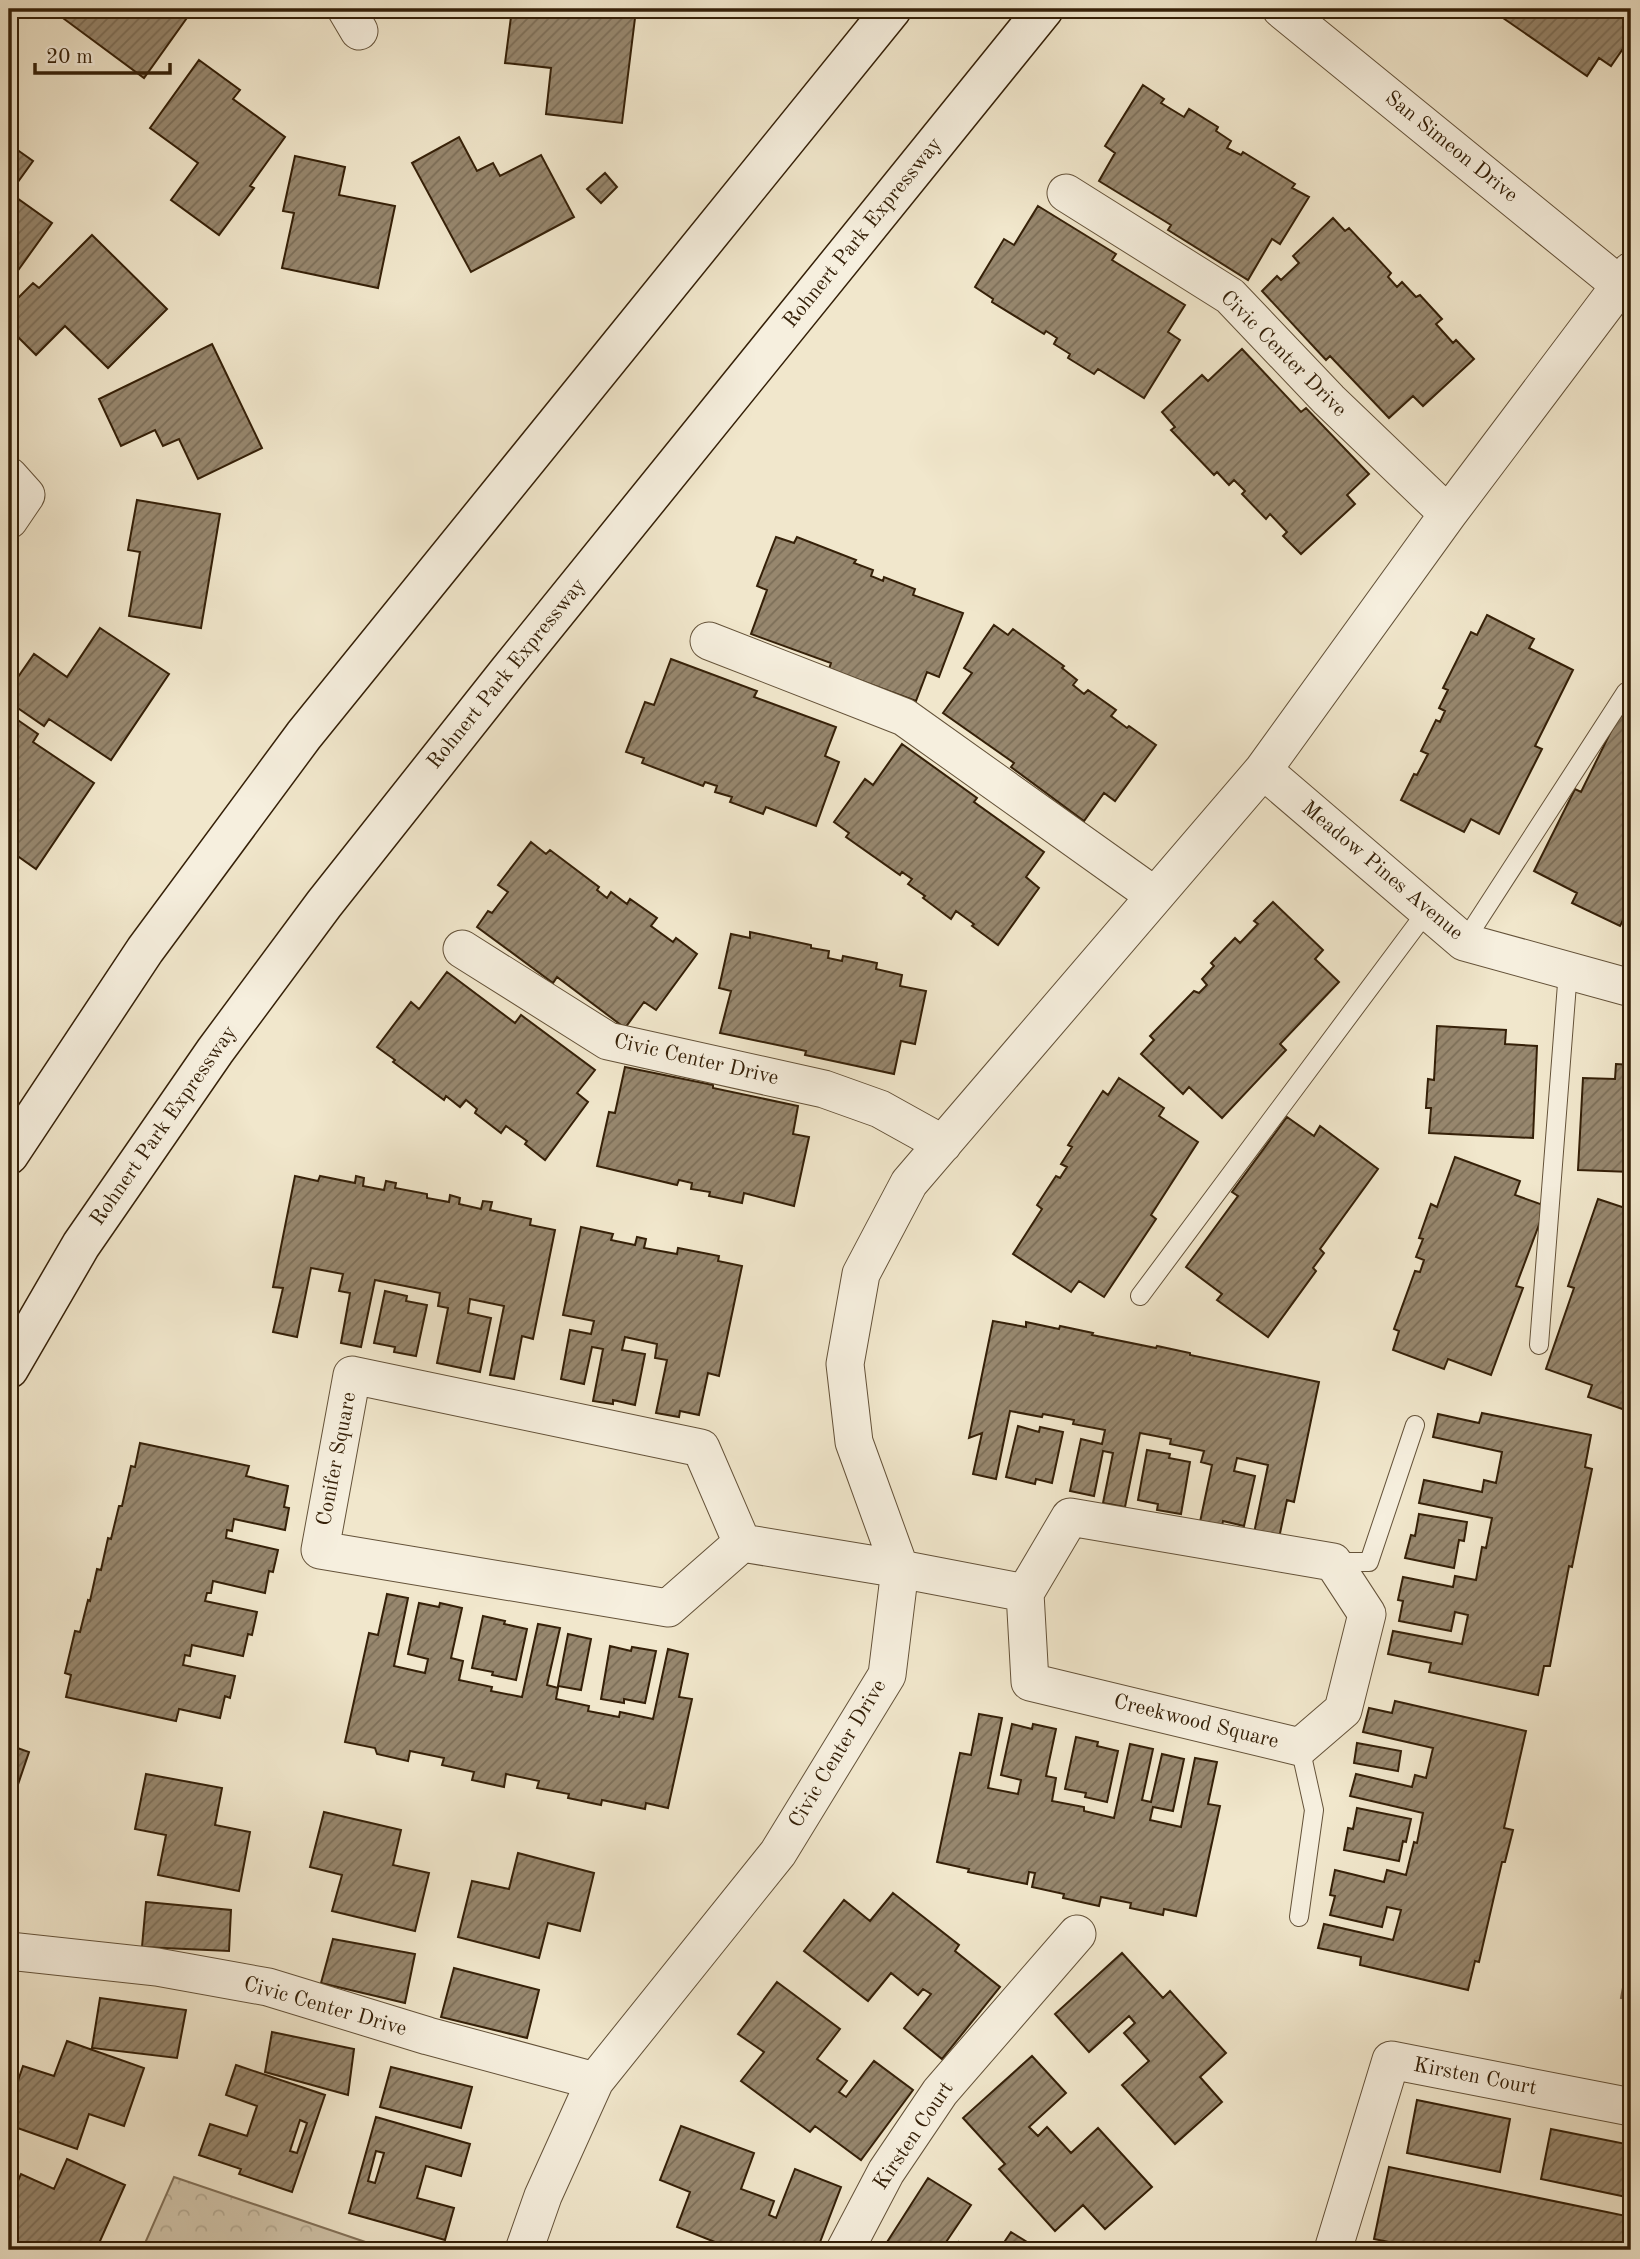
<svg xmlns="http://www.w3.org/2000/svg" width="1640" height="2259" viewBox="0 0 1640 2259" font-family="'Old Standard TT',serif">
<style>
.green{fill:#d1c5ab;stroke:#83725a;stroke-width:2}
.park{fill:url(#park-crowns);stroke:#83725a;stroke-width:2}
.building{fill:url(#building-hatch);stroke:#352008;stroke-width:2;fill-rule:evenodd}
.lines{fill:none;stroke-linecap:round;stroke-linejoin:round}
.lane-casing{stroke:#645239;stroke-width:20}
.street-casing{stroke:#645239;stroke-width:39}
.secondary-casing{stroke:#352008;stroke-width:41}
.lane{stroke:#f6efde;stroke-width:18}
.street{stroke:#f6efde;stroke-width:37}
.secondary{stroke:#f6efde;stroke-width:38}
.labels{text-anchor:middle;dominant-baseline:central;stroke-width:5;stroke-linejoin:round;paint-order:stroke}
.street-label{font-size:21px;fill:#352008;stroke:#f6efde}
</style>
<defs>
<pattern id="park-crowns" width="20" height="18" patternUnits="userSpaceOnUse" patternTransform="scale(1.75)"><rect width="20" height="18" fill="#d1c5ab"/><path d="M2 6a3 3 0 1 1 6 0M12 15a3 3 0 1 1 6 0" fill="none" stroke="#b4a992"/></pattern>
<pattern id="building-hatch" width="6" height="6" patternUnits="userSpaceOnUse" patternTransform="scale(1.75)"><rect width="6" height="6" fill="#97876e"/><path d="M-1 1l2-2M0 6l6-6M5 7l2-2" fill="none" stroke="#7c6e58"/></pattern>
</defs>
<rect width="100%" height="100%" fill="#f1e7cc"/>
<filter id="stains"><feTurbulence type="fractalNoise" baseFrequency=".00286" numOctaves="4"/><feColorMatrix values="0 0 0 0 .2 0 0 0 0 .09 0 0 0 0 .02 0 0 0 .5 -.17"/></filter>
<radialGradient id="worn" r=".72"><stop offset=".6" stop-color="#630" stop-opacity="0"/><stop offset="1" stop-color="#630" stop-opacity=".3"/></radialGradient>
<path class="green" d="M 1631,1946 L 1631,2000 L 1621,1998 Z"/>
<path class="park" d="M 174,2177 L 389,2250 L 142,2250 Z"/>
<path class="building" d="M 53,9 L 181,9 L 189,15 L 144,78 L 52,10 Z
M 512,9 L 636,10 L 622,123 L 546,114 L 551,68 L 505,63 Z
M 1490,9 L 1631,9 L 1631,37 L 1611,66 L 1599,58 L 1587,76 Z
M 199,60 L 240,90 L 233,99 L 285,137 L 250,186 L 254,188 L 219,235 L 171,200 L 198,163 L 150,128 Z
M 1143,85 L 1164,99 L 1161,103 L 1184,117 L 1189,109 L 1218,127 L 1216,131 L 1231,141 L 1227,148 L 1241,155 L 1243,152 L 1295,184 L 1292,188 L 1309,197 L 1280,244 L 1272,239 L 1248,280 L 1168,230 L 1171,225 L 1099,181 L 1115,153 L 1105,146 Z
M 459,137 L 477,171 L 493,163 L 500,176 L 541,155 L 574,217 L 471,272 L 412,163 Z
M 9,144 L 33,161 L 10,193 L 52,223 L 9,283 Z
M 295,156 L 345,167 L 339,195 L 395,206 L 378,288 L 282,268 L 294,213 L 283,211 Z
M 605,173 L 617,187 L 601,203 L 587,189 Z
M 1038,206 L 1116,254 L 1112,260 L 1185,305 L 1168,332 L 1180,340 L 1144,398 L 1098,369 L 1094,374 L 1068,358 L 1070,354 L 1054,344 L 1057,338 L 1046,331 L 1044,334 L 992,302 L 993,299 L 975,287 L 1004,239 L 1014,245 Z
M 1333,218 L 1345,231 L 1349,228 L 1391,273 L 1388,277 L 1397,287 L 1402,282 L 1416,297 L 1420,295 L 1442,319 L 1436,324 L 1453,343 L 1456,340 L 1474,359 L 1423,406 L 1413,396 L 1389,418 L 1330,356 L 1326,360 L 1262,291 L 1277,276 L 1281,280 L 1299,263 L 1293,256 Z
M 92,235 L 167,309 L 108,368 L 65,326 L 36,355 L 9,328 L 9,307 L 33,283 L 39,288 Z
M 212,344 L 262,448 L 198,479 L 179,439 L 163,446 L 155,430 L 121,446 L 99,399 Z
M 1242,349 L 1301,412 L 1306,408 L 1369,474 L 1347,495 L 1355,504 L 1301,554 L 1283,536 L 1287,532 L 1270,514 L 1266,519 L 1242,494 L 1245,491 L 1234,480 L 1229,485 L 1217,472 L 1214,475 L 1171,430 L 1175,427 L 1162,412 L 1202,375 L 1208,381 Z
M 137,500 L 220,514 L 201,628 L 129,616 L 140,552 L 128,550 Z
M 776,537 L 794,543 L 797,537 L 856,560 L 854,563 L 873,570 L 871,576 L 883,581 L 884,577 L 915,589 L 913,595 L 963,613 L 939,677 L 927,672 L 916,701 L 829,669 L 831,663 L 751,634 L 767,590 L 757,586 Z
M 1487,615 L 1534,639 L 1529,648 L 1573,670 L 1535,746 L 1542,749 L 1499,834 L 1471,819 L 1464,832 L 1401,800 L 1414,774 L 1417,775 L 1428,754 L 1421,751 L 1436,720 L 1440,722 L 1445,711 L 1439,708 L 1448,690 L 1443,688 L 1471,632 L 1477,635 Z
M 994,625 L 1008,635 L 1013,629 L 1064,666 L 1062,668 L 1077,680 L 1073,685 L 1084,694 L 1088,690 L 1116,710 L 1111,716 L 1127,728 L 1129,726 L 1156,745 L 1115,801 L 1104,793 L 1084,821 L 1011,767 L 1014,763 L 943,713 L 972,673 L 964,668 Z
M 100,628 L 169,674 L 111,760 L 49,719 L 44,726 L 9,702 L 9,690 L 34,654 L 67,677 Z
M 671,659 L 757,691 L 754,697 L 836,727 L 825,756 L 839,762 L 816,826 L 766,807 L 763,814 L 730,802 L 732,797 L 715,792 L 717,786 L 705,782 L 703,786 L 642,763 L 644,758 L 626,752 L 645,702 L 654,705 Z
M 1627,699 L 1631,701 L 1631,909 L 1629,908 L 1620,926 L 1572,903 L 1577,893 L 1534,871 L 1575,789 L 1581,792 Z
M 9,714 L 38,734 L 33,742 L 94,783 L 36,869 L 9,850 Z
M 902,744 L 977,798 L 974,802 L 1044,852 L 1026,877 L 1039,888 L 998,945 L 972,926 L 974,924 L 956,911 L 951,919 L 923,898 L 925,896 L 908,884 L 912,879 L 902,872 L 900,875 L 846,837 L 849,833 L 834,822 L 865,779 L 873,785 Z
M 531,842 L 546,854 L 550,850 L 599,887 L 597,890 L 607,898 L 611,892 L 627,904 L 630,899 L 657,918 L 651,926 L 673,942 L 676,938 L 697,954 L 656,1010 L 644,1002 L 625,1028 L 557,977 L 553,983 L 477,927 L 488,911 L 492,913 L 508,892 L 498,885 Z
M 1273,902 L 1323,950 L 1315,959 L 1339,982 L 1280,1044 L 1286,1050 L 1222,1118 L 1189,1087 L 1183,1094 L 1141,1054 L 1154,1040 L 1150,1036 L 1194,991 L 1199,993 L 1207,985 L 1202,979 L 1214,966 L 1211,963 L 1235,938 L 1240,943 L 1258,924 L 1254,921 Z
M 750,932 L 811,945 L 811,948 L 829,951 L 828,958 L 842,961 L 843,956 L 877,963 L 876,969 L 902,975 L 900,986 L 926,991 L 915,1044 L 901,1041 L 894,1074 L 805,1055 L 806,1051 L 720,1033 L 731,991 L 719,988 L 731,934 L 750,938 Z
M 447,972 L 515,1023 L 521,1015 L 595,1070 L 577,1093 L 588,1102 L 545,1160 L 525,1144 L 527,1141 L 506,1126 L 501,1133 L 475,1113 L 477,1109 L 466,1100 L 460,1107 L 446,1096 L 444,1100 L 393,1062 L 395,1060 L 377,1047 L 411,1002 L 419,1009 Z
M 1437,1026 L 1506,1030 L 1505,1044 L 1537,1046 L 1533,1138 L 1429,1133 L 1431,1108 L 1426,1108 L 1428,1079 L 1434,1080 Z
M 1616,1064 L 1631,1065 L 1631,1172 L 1578,1170 L 1583,1078 L 1615,1079 Z
M 625,1067 L 713,1085 L 713,1088 L 798,1106 L 793,1134 L 809,1137 L 794,1206 L 744,1193 L 742,1203 L 709,1196 L 710,1192 L 691,1189 L 692,1183 L 679,1180 L 677,1185 L 597,1166 L 609,1112 L 615,1113 Z
M 1119,1078 L 1164,1108 L 1159,1116 L 1198,1142 L 1151,1215 L 1156,1219 L 1104,1297 L 1079,1281 L 1071,1292 L 1013,1254 L 1042,1209 L 1037,1205 L 1056,1176 L 1060,1178 L 1067,1167 L 1061,1164 L 1072,1147 L 1068,1145 L 1103,1091 L 1108,1095 Z
M 1287,1117 L 1314,1136 L 1320,1126 L 1378,1169 L 1320,1249 L 1324,1253 L 1313,1268 L 1316,1271 L 1268,1337 L 1217,1300 L 1222,1294 L 1186,1267 L 1238,1196 L 1232,1192 Z
M 1455,1157 L 1520,1181 L 1515,1195 L 1546,1206 L 1516,1286 L 1523,1288 L 1491,1375 L 1448,1359 L 1444,1369 L 1393,1350 L 1399,1331 L 1394,1329 L 1415,1271 L 1420,1272 L 1424,1260 L 1416,1257 L 1423,1239 L 1419,1238 L 1431,1204 L 1437,1207 Z
M 295,1176 L 318,1181 L 320,1176 L 355,1183 L 356,1176 L 364,1178 L 363,1186 L 384,1190 L 386,1181 L 396,1183 L 395,1188 L 427,1194 L 427,1198 L 449,1202 L 450,1195 L 460,1198 L 459,1204 L 481,1209 L 483,1201 L 492,1202 L 490,1210 L 531,1219 L 530,1225 L 555,1230 L 533,1339 L 522,1336 L 514,1379 L 490,1375 L 504,1306 L 470,1299 L 468,1313 L 491,1318 L 480,1372 L 437,1363 L 448,1308 L 438,1306 L 440,1293 L 375,1280 L 361,1347 L 341,1343 L 350,1293 L 339,1291 L 343,1274 L 311,1268 L 297,1337 L 273,1332 L 283,1288 L 273,1287 Z
M 1598,1199 L 1628,1209 L 1631,1199 L 1631,1412 L 1588,1397 L 1592,1385 L 1546,1369 L 1574,1288 L 1568,1286 Z
M 581,1227 L 613,1234 L 611,1240 L 635,1245 L 637,1237 L 646,1239 L 644,1248 L 677,1254 L 678,1248 L 719,1256 L 718,1261 L 742,1266 L 719,1376 L 708,1373 L 699,1415 L 680,1411 L 679,1417 L 656,1413 L 667,1360 L 655,1358 L 657,1344 L 625,1337 L 622,1350 L 645,1354 L 635,1405 L 613,1400 L 613,1404 L 593,1401 L 603,1349 L 592,1347 L 584,1384 L 561,1379 L 570,1330 L 591,1334 L 594,1321 L 563,1315 Z
M 385,1291 L 407,1296 L 406,1301 L 427,1305 L 416,1356 L 394,1352 L 395,1347 L 374,1343 Z
M 993,1321 L 1026,1327 L 1026,1322 L 1059,1329 L 1060,1326 L 1093,1333 L 1092,1335 L 1156,1348 L 1157,1346 L 1190,1353 L 1190,1355 L 1319,1382 L 1294,1502 L 1287,1500 L 1279,1538 L 1254,1533 L 1268,1465 L 1237,1458 L 1234,1471 L 1255,1476 L 1244,1526 L 1223,1521 L 1222,1526 L 1200,1522 L 1212,1465 L 1201,1462 L 1204,1451 L 1170,1444 L 1171,1439 L 1140,1433 L 1125,1507 L 1103,1503 L 1113,1453 L 1103,1451 L 1094,1496 L 1070,1491 L 1081,1439 L 1102,1444 L 1105,1430 L 1073,1424 L 1074,1420 L 1043,1414 L 1042,1417 L 1010,1411 L 996,1479 L 973,1474 L 982,1433 L 969,1438 Z
M 1482,1413 L 1591,1435 L 1585,1467 L 1592,1469 L 1572,1567 L 1569,1566 L 1550,1666 L 1544,1666 L 1538,1695 L 1429,1672 L 1431,1663 L 1388,1654 L 1393,1631 L 1462,1644 L 1468,1615 L 1455,1612 L 1451,1631 L 1399,1621 L 1403,1601 L 1398,1600 L 1403,1577 L 1453,1587 L 1455,1576 L 1476,1580 L 1482,1547 L 1486,1548 L 1492,1518 L 1419,1503 L 1424,1480 L 1482,1492 L 1484,1480 L 1496,1483 L 1502,1452 L 1433,1437 L 1438,1414 L 1479,1423 Z
M 1018,1426 L 1039,1432 L 1040,1427 L 1063,1432 L 1052,1483 L 1036,1479 L 1035,1484 L 1006,1477 Z
M 140,1443 L 249,1466 L 246,1476 L 288,1486 L 284,1507 L 289,1508 L 285,1530 L 234,1519 L 232,1531 L 227,1530 L 226,1538 L 278,1550 L 273,1572 L 269,1571 L 265,1593 L 213,1581 L 211,1593 L 207,1593 L 205,1601 L 257,1612 L 252,1635 L 248,1634 L 243,1656 L 192,1645 L 190,1656 L 185,1655 L 183,1665 L 235,1676 L 230,1698 L 225,1696 L 220,1718 L 179,1709 L 176,1721 L 66,1697 L 71,1675 L 65,1673 L 75,1631 L 80,1632 L 88,1600 L 90,1601 L 97,1569 L 101,1570 L 108,1538 L 111,1539 L 119,1506 L 122,1506 L 131,1466 L 135,1467 Z
M 1147,1450 L 1170,1454 L 1169,1458 L 1190,1462 L 1181,1514 L 1157,1510 L 1158,1504 L 1138,1500 Z
M 1419,1514 L 1467,1522 L 1464,1541 L 1459,1540 L 1454,1568 L 1405,1558 L 1411,1535 L 1415,1536 Z
M 387,1594 L 408,1598 L 394,1666 L 425,1673 L 428,1659 L 408,1654 L 419,1603 L 439,1607 L 440,1603 L 462,1608 L 451,1658 L 463,1661 L 459,1680 L 492,1687 L 491,1691 L 522,1697 L 538,1624 L 560,1628 L 547,1685 L 558,1688 L 556,1699 L 589,1706 L 588,1711 L 619,1717 L 620,1712 L 653,1719 L 668,1649 L 688,1654 L 679,1697 L 692,1699 L 668,1808 L 646,1803 L 645,1809 L 602,1800 L 601,1805 L 568,1798 L 569,1794 L 537,1788 L 539,1781 L 506,1774 L 504,1787 L 472,1780 L 474,1772 L 442,1765 L 444,1758 L 410,1751 L 408,1761 L 377,1754 L 375,1748 L 345,1742 L 369,1633 L 378,1635 Z
M 483,1616 L 505,1621 L 504,1624 L 527,1629 L 516,1680 L 492,1675 L 493,1672 L 472,1668 Z
M 568,1634 L 591,1639 L 581,1690 L 558,1686 Z
M 610,1646 L 631,1651 L 632,1647 L 656,1651 L 645,1703 L 624,1699 L 624,1703 L 601,1699 Z
M 1395,1701 L 1526,1731 L 1504,1828 L 1513,1830 L 1505,1862 L 1502,1862 L 1479,1962 L 1475,1961 L 1468,1990 L 1360,1965 L 1361,1957 L 1318,1948 L 1324,1924 L 1393,1940 L 1401,1910 L 1387,1907 L 1382,1927 L 1330,1915 L 1335,1896 L 1330,1895 L 1335,1870 L 1384,1882 L 1387,1870 L 1406,1875 L 1414,1842 L 1417,1843 L 1423,1813 L 1350,1796 L 1356,1774 L 1412,1787 L 1415,1775 L 1426,1778 L 1433,1748 L 1363,1732 L 1369,1708 L 1392,1713 Z
M 979,1714 L 1002,1718 L 988,1788 L 1018,1794 L 1021,1780 L 1001,1775 L 1012,1724 L 1032,1729 L 1033,1724 L 1056,1729 L 1046,1776 L 1056,1778 L 1052,1801 L 1084,1807 L 1084,1811 L 1114,1818 L 1130,1744 L 1153,1749 L 1142,1800 L 1151,1802 L 1162,1754 L 1184,1759 L 1173,1811 L 1153,1807 L 1150,1820 L 1181,1827 L 1195,1758 L 1217,1762 L 1208,1804 L 1220,1806 L 1196,1916 L 1164,1909 L 1163,1915 L 1130,1908 L 1131,1903 L 1101,1897 L 1099,1906 L 1063,1898 L 1064,1894 L 1032,1887 L 1035,1873 L 1029,1872 L 1027,1884 L 968,1872 L 969,1869 L 937,1862 L 960,1753 L 971,1755 Z
M 1076,1737 L 1098,1742 L 1097,1746 L 1118,1751 L 1107,1802 L 1085,1797 L 1086,1793 L 1065,1789 Z
M 1357,1743 L 1401,1751 L 1398,1771 L 1354,1763 Z
M 9,1745 L 29,1752 L 9,1811 Z
M 146,1774 L 222,1788 L 215,1825 L 250,1832 L 239,1891 L 158,1875 L 166,1835 L 135,1829 Z
M 1357,1808 L 1411,1819 L 1406,1842 L 1403,1841 L 1399,1861 L 1344,1850 L 1348,1828 L 1353,1829 Z
M 324,1812 L 401,1830 L 393,1865 L 429,1873 L 415,1931 L 332,1911 L 342,1875 L 310,1867 Z
M 518,1853 L 594,1873 L 580,1931 L 548,1923 L 539,1958 L 458,1937 L 472,1881 L 509,1889 Z
M 893,1893 L 959,1945 L 955,1951 L 1000,1987 L 942,2059 L 904,2028 L 931,1994 L 923,1989 L 918,1995 L 891,1973 L 868,2001 L 804,1951 L 844,1900 L 870,1921 Z
M 146,1902 L 231,1910 L 229,1951 L 142,1947 Z
M 333,1939 L 415,1954 L 405,2003 L 321,1983 Z
M 1122,1953 L 1163,1998 L 1170,1991 L 1226,2053 L 1200,2077 L 1222,2102 L 1175,2144 L 1122,2085 L 1149,2061 L 1124,2033 L 1135,2023 L 1129,2016 L 1089,2052 L 1055,2014 Z
M 454,1968 L 539,1990 L 527,2038 L 441,2017 Z
M 777,1982 L 840,2029 L 817,2059 L 847,2081 L 839,2092 L 846,2097 L 874,2061 L 913,2090 L 861,2160 L 815,2126 L 810,2132 L 741,2081 L 764,2052 L 738,2034 Z
M 100,1998 L 186,2010 L 177,2058 L 92,2048 Z
M 272,2032 L 354,2049 L 348,2095 L 265,2072 Z
M 67,2041 L 144,2068 L 124,2126 L 89,2114 L 77,2149 L 9,2125 L 9,2107 L 23,2066 L 54,2076 Z
M 1032,2056 L 1066,2093 L 1029,2127 L 1038,2136 L 1047,2127 L 1071,2153 L 1098,2128 L 1152,2187 L 1105,2229 L 1083,2205 L 1055,2231 L 999,2169 L 1005,2164 L 963,2118 Z
M 236,2065 L 325,2095 L 292,2192 L 239,2174 L 241,2169 L 199,2155 L 210,2124 L 247,2136 L 257,2106 L 226,2095 ZM 300,2120 L 307,2123 L 297,2153 L 290,2151 Z
M 391,2067 L 472,2087 L 461,2128 L 380,2107 Z
M 1417,2100 L 1510,2119 L 1500,2172 L 1407,2153 Z
M 376,2117 L 470,2144 L 461,2176 L 426,2166 L 417,2198 L 454,2208 L 445,2240 L 349,2213 ZM 376,2151 L 384,2153 L 375,2183 L 368,2181 Z
M 681,2126 L 754,2153 L 741,2189 L 774,2201 L 769,2215 L 776,2218 L 795,2169 L 841,2187 L 817,2250 L 735,2250 L 677,2227 L 690,2192 L 660,2180 Z
M 1551,2129 L 1631,2145 L 1631,2198 L 1541,2179 Z
M 67,2159 L 125,2185 L 96,2250 L 73,2250 L 59,2244 L 56,2250 L 9,2250 L 9,2201 L 21,2174 L 54,2189 Z
M 1389,2167 L 1631,2217 L 1630,2250 L 1428,2250 L 1374,2239 Z
M 928,2178 L 971,2205 L 942,2248 L 946,2250 L 882,2250 Z
M 1011,2232 L 1040,2250 L 999,2250 Z
M 959,2242 L 971,2250 L 954,2250 Z"/>
<g class="lines">
<g class="lane-casing">
<path id="lane" d="M 1464,942 L 1626,692
M 1140,1296 L 1427,911
M 1539,1345 L 1568,971
M 1333,1562 L 1369,1562 L 1415,1425
M 1299,1917 L 1314,1810 L 1300,1747"/>
</g>
<g class="street-casing">
<path id="street" d="M 346,9 L 359,31
M 1281,9 L 1621,286
M 1066,193 L 1230,296 L 1329,400 L 1448,514
M 9,476 L 26,495 L 9,520
M 709,641 L 904,717 L 1155,896
M 1263,770 L 1464,942 L 1631,988
M 462,949 L 608,1041 L 824,1089 L 880,1109 L 943,1144
M 742,1543 L 668,1608 L 320,1550 L 352,1375 L 701,1448 L 742,1543 L 900,1569 L 1025,1593 L 1070,1517 L 1333,1562 L 1367,1614 L 1343,1710 L 1300,1747 L 1030,1682 L 1025,1593
M 9,1951 L 157,1967 L 268,1987 L 428,2036 L 595,2081
M 524,2250 L 543,2196 L 595,2081 L 778,1853 L 887,1675 L 900,1569 L 854,1442 L 845,1364 L 861,1274 L 909,1183 L 1263,770 L 1448,514 L 1631,271
M 845,2250 L 886,2172 L 940,2092 L 1077,1934
M 1333,2250 L 1391,2060 L 1631,2107"/>
</g>
<g class="secondary-casing">
<path id="secondary" d="M 9,1155 L 145,950 L 304,735 L 892,9
M 9,1369 L 81,1245 L 215,1051 L 324,904 L 507,673 L 1044,9"/>
</g>
<use href="#lane" class="lane"/>
<use href="#street" class="street"/>
<use href="#secondary" class="secondary"/>
</g>
<g class="labels">
<g class="street-label">
<text transform="translate(1451 147) rotate(39)">San Simeon Drive</text>
<text transform="translate(863 233) rotate(-51)">Rohnert Park Expressway</text>
<text transform="translate(1283 354) rotate(45)">Civic Center Drive</text>
<text transform="translate(507 674) rotate(-51)">Rohnert Park Expressway</text>
<text transform="translate(1382 871) rotate(40)">Meadow Pines Avenue</text>
<text transform="translate(696 1060) rotate(13)">Civic Center Drive</text>
<text transform="translate(164 1126) rotate(-55)">Rohnert Park Expressway</text>
<text transform="translate(337 1459) rotate(-79)">Conifer Square</text>
<text transform="translate(1196 1722) rotate(14)">Creekwood Square</text>
<text transform="translate(838 1754) rotate(-59)">Civic Center Drive</text>
<text transform="translate(325 2007) rotate(16)">Civic Center Drive</text>
<text transform="translate(1475 2077) rotate(11)">Kirsten Court</text>
<text transform="translate(914 2136) rotate(-56)">Kirsten Court</text>
</g>
</g>
<rect width="1640" height="2259" fill="none" stroke="#f1e7cc" stroke-width="35"/>
<rect x="10" y="10" width="1619" height="2238" fill="none" stroke="#352008" stroke-width="3.5"/>
<rect x="18" y="18" width="1605" height="2224" fill="none" stroke="#352008" stroke-width="2"/>
<path d="M35 63v10h135v-10" fill="none" stroke="#352008" stroke-width="3.5"/>
<text x="46" y="63" font-size="21" fill="#352008" stroke="#f6efde" stroke-width="5" paint-order="stroke">20 m</text>
<rect width="100%" height="100%" filter="url(#stains)"/>
<rect width="100%" height="100%" fill="url(#worn)"/>
</svg>
